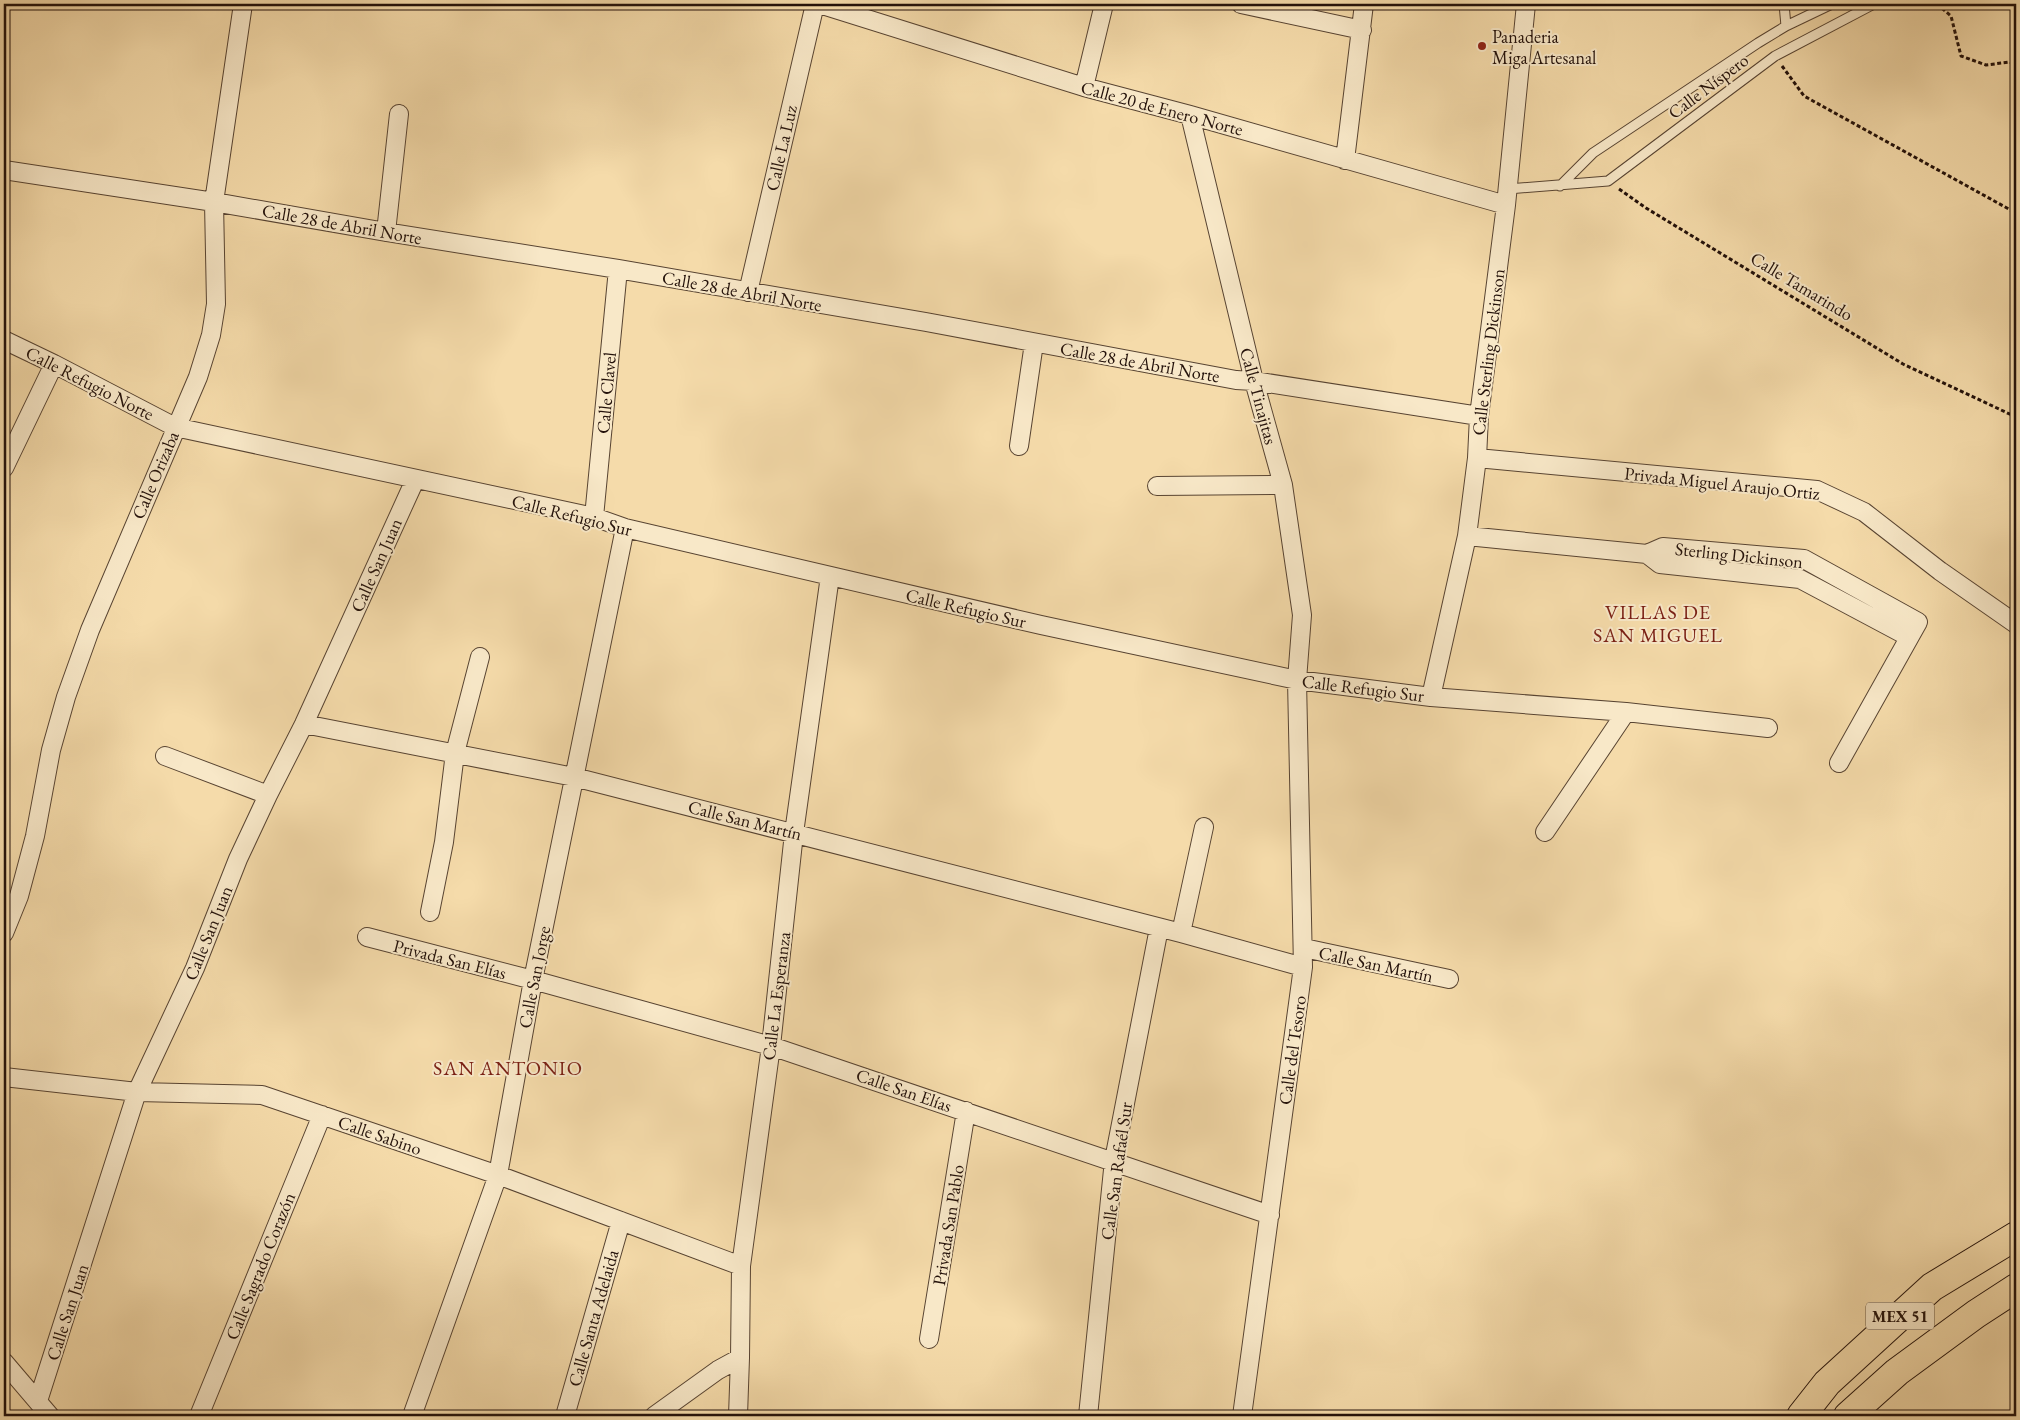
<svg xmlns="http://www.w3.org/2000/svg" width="2020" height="1420" viewBox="0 0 2020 1420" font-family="'EB Garamond',serif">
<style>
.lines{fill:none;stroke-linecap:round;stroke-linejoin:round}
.service-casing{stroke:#584432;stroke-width:11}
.minor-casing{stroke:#584432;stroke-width:20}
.primary-casing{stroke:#23110a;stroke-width:30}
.path{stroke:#23110a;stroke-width:3;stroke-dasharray:4 2.5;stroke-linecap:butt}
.service{stroke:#f8e8c8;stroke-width:9}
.minor{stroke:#f8e8c8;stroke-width:18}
.primary{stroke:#f5dbaa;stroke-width:28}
.poi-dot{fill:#8f2418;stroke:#f8e8c8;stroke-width:2}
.labels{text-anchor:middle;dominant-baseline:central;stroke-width:4;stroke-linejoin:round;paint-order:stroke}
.shield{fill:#f8e8c8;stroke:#635243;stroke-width:1}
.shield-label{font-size:16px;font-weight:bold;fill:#23110a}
.poi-label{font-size:18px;fill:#23110a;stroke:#f8e8c8;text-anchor:start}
.street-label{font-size:18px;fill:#23110a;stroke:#f8e8c8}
.quarter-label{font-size:20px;letter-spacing:1px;fill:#7a1f14;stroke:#f8e8c8}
</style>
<rect width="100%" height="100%" fill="#f5dbaa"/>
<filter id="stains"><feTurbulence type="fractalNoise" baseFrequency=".004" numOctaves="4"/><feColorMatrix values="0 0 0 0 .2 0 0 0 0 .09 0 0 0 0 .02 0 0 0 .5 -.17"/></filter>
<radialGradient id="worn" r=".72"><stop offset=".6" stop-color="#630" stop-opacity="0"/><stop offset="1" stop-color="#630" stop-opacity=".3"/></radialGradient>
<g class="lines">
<g class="service-casing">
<path id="service" d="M 1784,4 L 1786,26
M 1560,186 L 1593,153 L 1758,43 L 1786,26 L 1832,4
M 1508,189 L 1608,181 L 1775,56 L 1874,4"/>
</g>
<g class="minor-casing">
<path id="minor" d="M 819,4 L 1084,87 L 1190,115 L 1506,205
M 1241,4 L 1362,30
M 1084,87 L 1104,4
M 1190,115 L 1254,381 L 1283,485 L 1302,615 L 1297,680 L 1303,967 L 1242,1416
M 1345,160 L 1364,4
M 4,170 L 214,202 L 386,232 L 618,269 L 926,322 L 1236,380 L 1254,381 L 1479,416
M 386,232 L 399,114
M 748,292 L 815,4
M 4,340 L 54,364 L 175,427 L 594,517 L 625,528 L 1041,625 L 1297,680 L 1431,697 L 1626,712 L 1768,728
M 1019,446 L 1034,343
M 1477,458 L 1817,490 L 1864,512 L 1940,571 L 2016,624
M 4,468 L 54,364
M 1157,486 L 1283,485
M 594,517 L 618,269
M 1467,536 L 1647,554 L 1663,547 L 1804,559 L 1918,622 L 1839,763
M 1647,554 L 1660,564 L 1800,579 L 1909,637
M 1431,697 L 1467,536 L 1477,458 L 1479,416 L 1506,205 L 1526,4
M 304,724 L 574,777 L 1181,933 L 1303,967
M 165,756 L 268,795
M 1545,832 L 1626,712
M 430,912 L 444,842 L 455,753 L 480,657
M 4,933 L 19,896 L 35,836 L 51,750 L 66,697 L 90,630 L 198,377 L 211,335 L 216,304 L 214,202 L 243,4
M 1181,933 L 1204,827
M 367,937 L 533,980 L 771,1046 L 1270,1215
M 1304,948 L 1449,979
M 4,1077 L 137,1092 L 262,1095 L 498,1175 L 741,1266
M 929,1339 L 966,1111
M 4,1362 L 50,1416
M 38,1401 L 137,1092 L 195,968 L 238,859 L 268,795 L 304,724 L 415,480
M 199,1416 L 322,1115
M 412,1416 L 498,1175 L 533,980 L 625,528
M 565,1416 L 621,1221
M 654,1416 L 718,1370 L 740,1358
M 738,1416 L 740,1358 L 741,1266 L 771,1046 L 794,833 L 830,576
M 1088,1416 L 1114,1160 L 1159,928"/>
</g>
<g class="primary-casing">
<path id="primary" d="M 1801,1416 L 1827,1383 L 1932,1287 L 2016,1236
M 1848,1416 L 1897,1372 L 1976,1314 L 2016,1288"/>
</g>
<path class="path" d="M 1937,4 L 1951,16 L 1961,56 L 1986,65 L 2010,62 L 2016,65
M 1782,66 L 1804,96 L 2016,213
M 1619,189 L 1646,208 L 1903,364 L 2016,417"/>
<use href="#service" class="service"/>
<use href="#minor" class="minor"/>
<use href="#primary" class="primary"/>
</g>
<circle class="poi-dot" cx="1482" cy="46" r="5"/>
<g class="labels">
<rect class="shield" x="1866" y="1302.5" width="68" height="27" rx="4"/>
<g class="shield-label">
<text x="1900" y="1316">MEX 51</text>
</g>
<g class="poi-label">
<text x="1492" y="36">Panaderia<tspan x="1492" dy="21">Miga Artesanal</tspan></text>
</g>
<g class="street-label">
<text transform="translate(1708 86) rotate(-37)">Calle Níspero</text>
<text transform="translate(1162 108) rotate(15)">Calle 20 de Enero Norte</text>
<text transform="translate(781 148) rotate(-77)">Calle La Luz</text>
<text transform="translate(342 224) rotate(10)">Calle 28 de Abril Norte</text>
<text transform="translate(1802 286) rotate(31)">Calle Tamarindo</text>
<text transform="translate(742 291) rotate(10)">Calle 28 de Abril Norte</text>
<text transform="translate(1488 352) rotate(-83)">Calle Sterling Dickinson</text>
<text transform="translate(1140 362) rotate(10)">Calle 28 de Abril Norte</text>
<text transform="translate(90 383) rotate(27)">Calle Refugio Norte</text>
<text transform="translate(606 393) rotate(-85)">Calle Clavel</text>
<text transform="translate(1259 396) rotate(75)">Calle Tinajitas</text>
<text transform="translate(155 475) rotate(-67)">Calle Orizaba</text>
<text transform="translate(1722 483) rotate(6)">Privada Miguel Araujo Ortiz</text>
<text transform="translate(572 515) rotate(14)">Calle Refugio Sur</text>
<text transform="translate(1739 555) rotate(6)">Sterling Dickinson</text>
<text transform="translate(376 565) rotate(-66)">Calle San Juan</text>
<text transform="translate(966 608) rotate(13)">Calle Refugio Sur</text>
<text transform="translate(1363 688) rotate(7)">Calle Refugio Sur</text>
<text transform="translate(745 820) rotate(14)">Calle San Martín</text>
<text transform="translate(208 933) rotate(-68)">Calle San Juan</text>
<text transform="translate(450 959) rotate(14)">Privada San Elías</text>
<text transform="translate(1376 964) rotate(12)">Calle San Martín</text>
<text transform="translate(534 977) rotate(-79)">Calle San Jorge</text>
<text transform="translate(776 996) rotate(-83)">Calle La Esperanza</text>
<text transform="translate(1292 1050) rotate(-82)">Calle del Tesoro</text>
<text transform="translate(904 1090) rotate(19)">Calle San Elías</text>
<text transform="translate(380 1135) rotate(19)">Calle Sabino</text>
<text transform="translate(1116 1171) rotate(-82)">Calle San Rafaél Sur</text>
<text transform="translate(948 1225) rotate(-81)">Privada San Pablo</text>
<text transform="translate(260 1266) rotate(-68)">Calle Sagrado Corazón</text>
<text transform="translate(67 1312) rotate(-72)">Calle San Juan</text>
<text transform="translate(593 1318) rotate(-74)">Calle Santa Adelaida</text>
</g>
<g class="quarter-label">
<text x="1658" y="612">VILLAS DE<tspan x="1658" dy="23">SAN MIGUEL</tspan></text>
<text x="508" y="1068">SAN ANTONIO</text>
</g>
</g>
<rect width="2020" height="1420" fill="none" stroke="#f5dbaa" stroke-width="20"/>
<rect x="5" y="5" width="2010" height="1410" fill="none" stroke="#23110a" stroke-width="2.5"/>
<rect x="10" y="10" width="2000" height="1400" fill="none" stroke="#23110a"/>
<rect width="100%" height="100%" filter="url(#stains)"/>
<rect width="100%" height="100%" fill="url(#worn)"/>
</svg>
